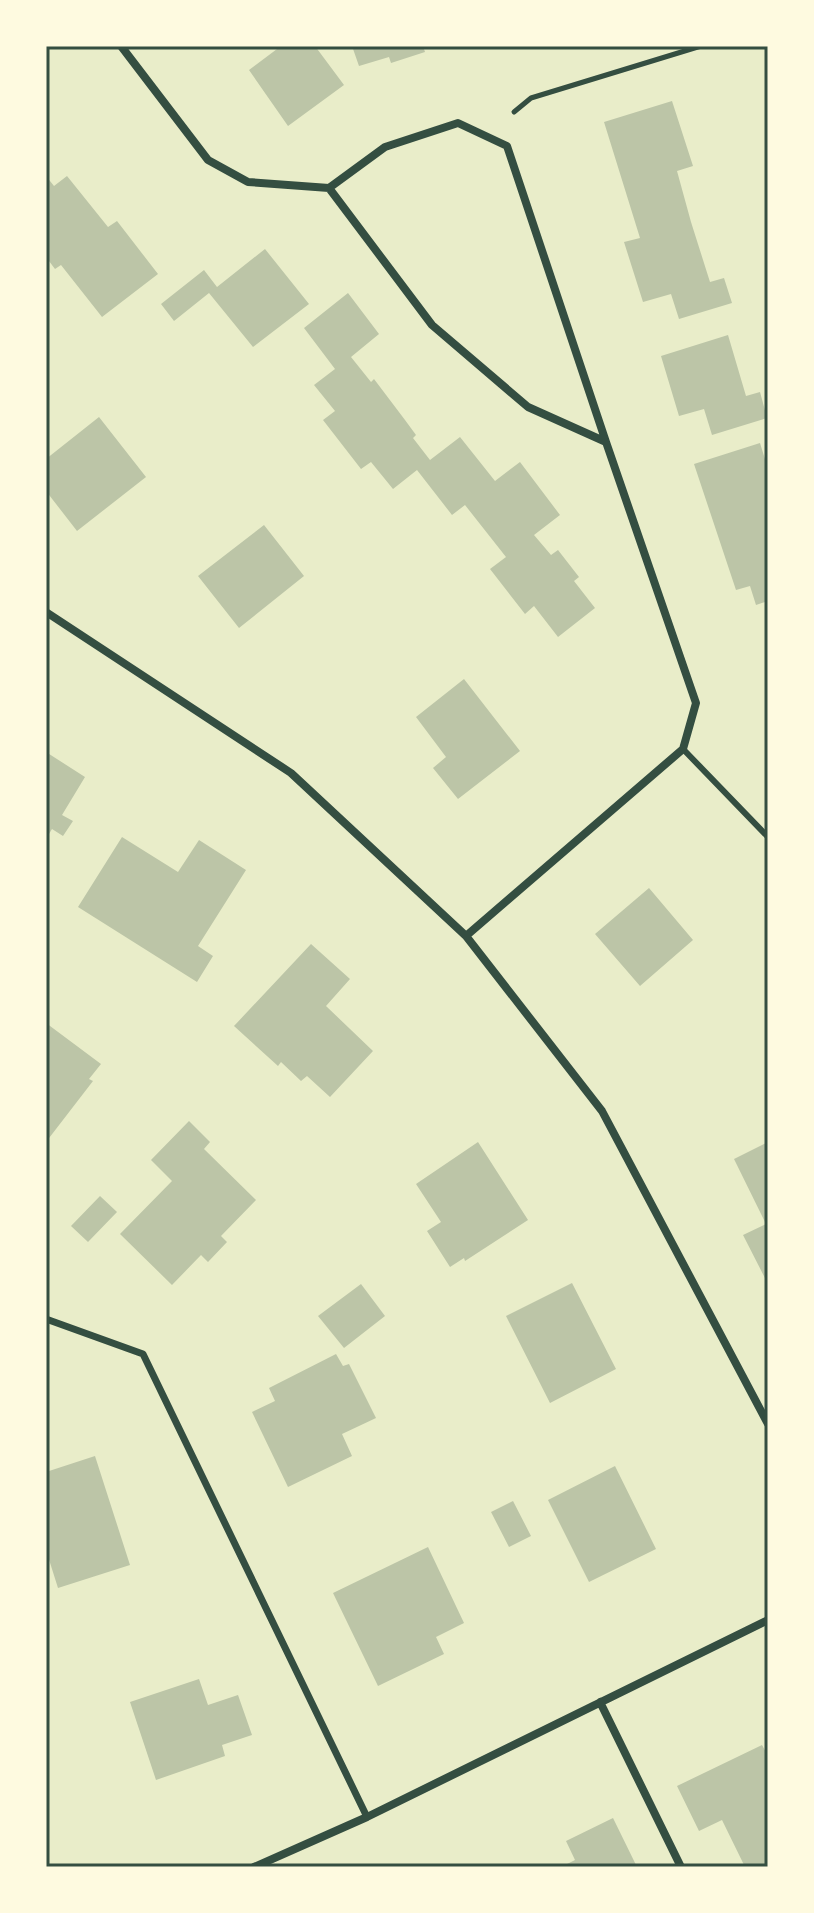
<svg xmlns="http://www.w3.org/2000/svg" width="814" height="1913" viewBox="0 0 814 1913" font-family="'Crimson Pro',serif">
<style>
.building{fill:#bcc5a7}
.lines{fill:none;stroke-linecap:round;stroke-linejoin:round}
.path{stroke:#344e41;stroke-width:5}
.service{stroke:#344e41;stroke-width:6}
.pedestrian{stroke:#344e41;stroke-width:7}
.minor{stroke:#344e41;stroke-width:8}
.neatline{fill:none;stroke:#344e41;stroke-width:3}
</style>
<rect width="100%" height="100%" fill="#e9edc9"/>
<path class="building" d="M 281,46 L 315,46 L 344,85 L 288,126 L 249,70 Z
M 352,46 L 423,46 L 425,52 L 391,63 L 389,57 L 359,66 Z
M 672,101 L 693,166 L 677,171 L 691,222 L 710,282 L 724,278 L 732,303 L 679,319 L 671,294 L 643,302 L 624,242 L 640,238 L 604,122 Z
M 46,176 L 54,186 L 67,176 L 108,227 L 117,221 L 158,274 L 102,317 L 61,265 L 55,269 L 46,257 Z
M 265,249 L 309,304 L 253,347 L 209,293 L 174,321 L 161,304 L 204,270 L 217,287 Z
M 348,293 L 379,334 L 351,357 L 371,382 L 374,379 L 405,420 L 416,435 L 413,438 L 430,460 L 460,437 L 495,481 L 520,462 L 560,515 L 534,535 L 551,555 L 558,550 L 579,577 L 574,581 L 595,608 L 558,637 L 534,606 L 525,614 L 490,569 L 506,557 L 465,505 L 452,515 L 417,470 L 393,489 L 371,462 L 361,469 L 323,420 L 335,411 L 314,385 L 335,369 L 304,328 Z
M 728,335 L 746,396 L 760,392 L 767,418 L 712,435 L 704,409 L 679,416 L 661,356 Z
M 99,417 L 146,477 L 77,531 L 46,491 L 46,459 Z
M 760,443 L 768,469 L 768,601 L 756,605 L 750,586 L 736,590 L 694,464 Z
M 264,525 L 304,576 L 239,628 L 198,576 Z
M 464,679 L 520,751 L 458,799 L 433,768 L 446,757 L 416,717 Z
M 46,752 L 85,777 L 62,815 L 73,821 L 63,836 L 52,829 L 46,839 Z
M 122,837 L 178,872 L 199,840 L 246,870 L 198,946 L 213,956 L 197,982 L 78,907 Z
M 649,888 L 693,940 L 640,986 L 595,934 Z
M 311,944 L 350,979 L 326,1006 L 373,1051 L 330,1097 L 307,1076 L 301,1081 L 281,1062 L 278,1066 L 234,1026 Z
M 46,1023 L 101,1064 L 89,1079 L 93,1081 L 46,1142 Z
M 189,1121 L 210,1142 L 204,1149 L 256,1200 L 221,1236 L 227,1242 L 208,1262 L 201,1255 L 172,1285 L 120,1234 L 172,1181 L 151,1160 Z
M 478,1142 L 528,1220 L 465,1261 L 464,1258 L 450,1267 L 427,1231 L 441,1222 L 416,1184 Z
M 768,1142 L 768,1284 L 743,1235 L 766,1224 L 734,1159 Z
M 100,1196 L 117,1212 L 88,1242 L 71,1226 Z
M 572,1283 L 616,1369 L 550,1403 L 506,1316 Z
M 361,1284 L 385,1316 L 344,1348 L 318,1316 Z
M 336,1354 L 343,1366 L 349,1364 L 376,1418 L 342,1434 L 352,1456 L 288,1487 L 252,1412 L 275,1401 L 269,1388 Z
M 95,1456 L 130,1565 L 58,1588 L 46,1550 L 46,1472 Z
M 615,1466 L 656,1549 L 589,1582 L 548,1500 Z
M 513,1501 L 531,1536 L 509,1547 L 491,1512 Z
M 428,1547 L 464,1623 L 436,1637 L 444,1654 L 378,1686 L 333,1593 Z
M 199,1679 L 208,1705 L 238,1695 L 252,1735 L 222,1745 L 225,1756 L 156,1780 L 130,1702 Z
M 762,1745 L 768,1756 L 768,1867 L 745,1867 L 722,1820 L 699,1831 L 677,1786 Z
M 613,1818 L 637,1867 L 561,1867 L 575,1860 L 566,1841 Z"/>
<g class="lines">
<path class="path" d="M 514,112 L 531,98 L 701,46"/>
<path class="service" d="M 683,749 L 768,837"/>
<path class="pedestrian" d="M 46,1319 L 143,1354 L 367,1817"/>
<path class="minor" d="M 121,46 L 208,160 L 248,182 L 329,188 L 432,325 L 528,407 L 606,442 L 696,703 L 683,749 L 466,936
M 329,188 L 385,147 L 458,123 L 507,146 L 606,442
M 46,612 L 291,773 L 466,936 L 602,1111 L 768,1424
M 600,1702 L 681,1867
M 254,1867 L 367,1817 L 768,1620"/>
</g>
<rect width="814" height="1913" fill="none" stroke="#fefae0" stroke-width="96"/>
<rect x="48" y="48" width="718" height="1817" class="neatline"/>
</svg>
